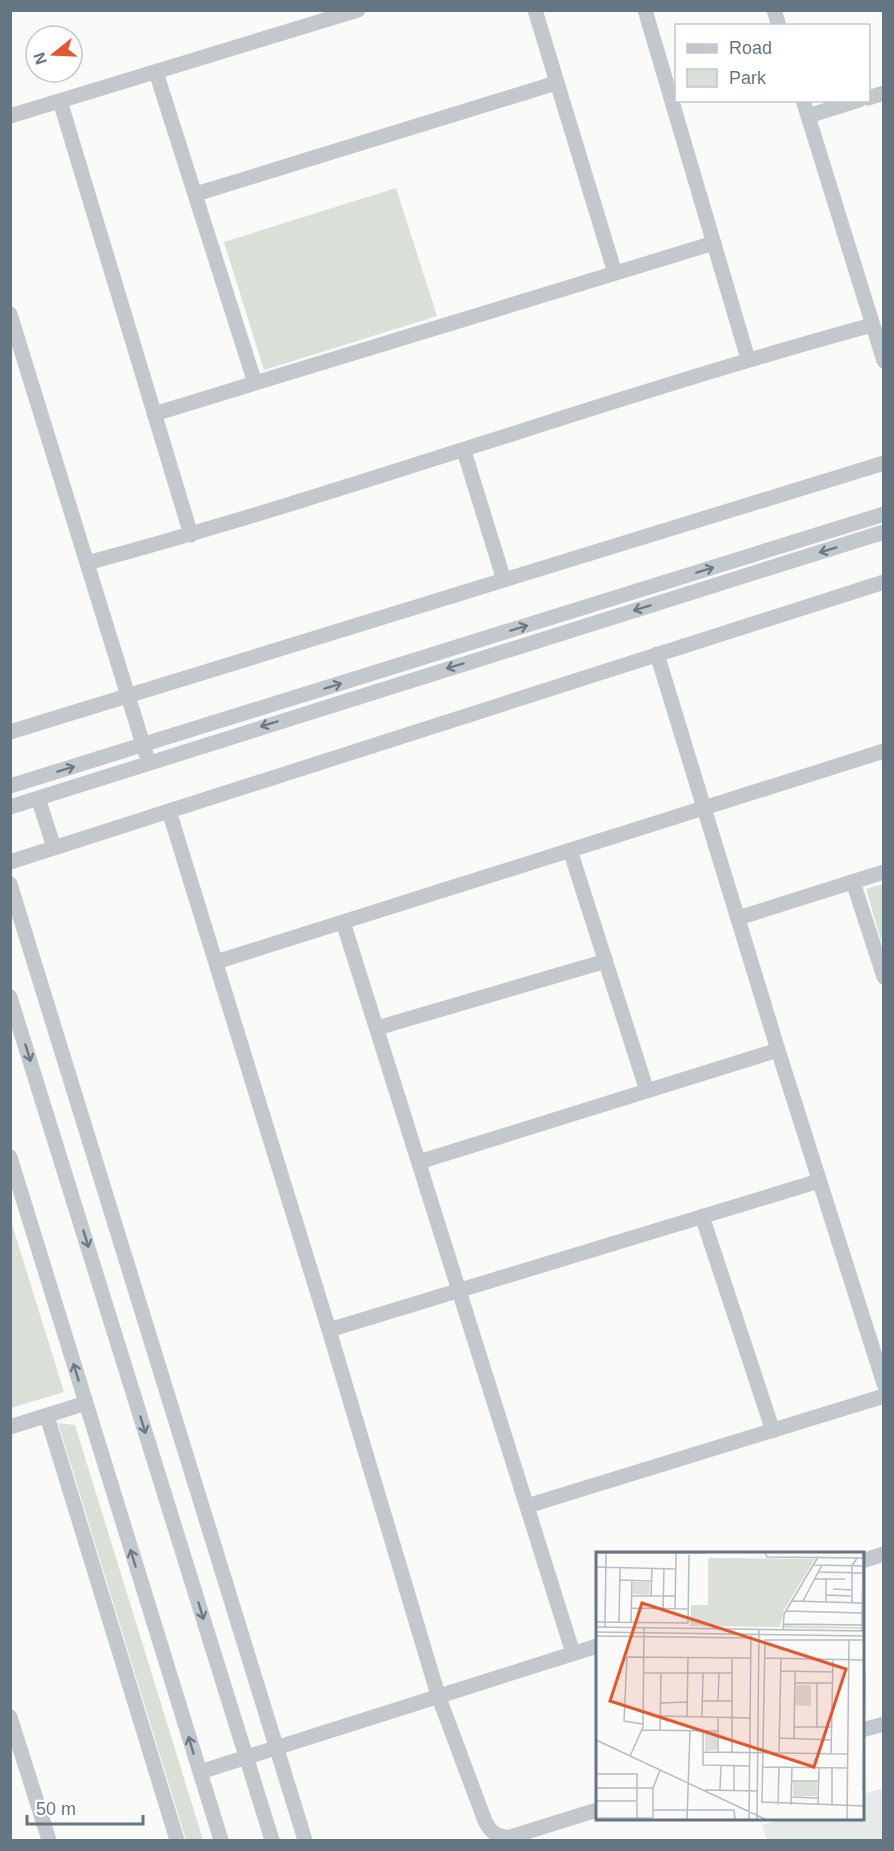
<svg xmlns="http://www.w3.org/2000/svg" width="894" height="1851" viewBox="0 0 894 1851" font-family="Arial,sans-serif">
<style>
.built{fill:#e8e9e9}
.green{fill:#dadfd7}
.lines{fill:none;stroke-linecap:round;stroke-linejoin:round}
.minor{stroke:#c3c8cc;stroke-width:15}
.oneway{stroke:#6a7a87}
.inset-road{fill:none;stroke:#b5bdc2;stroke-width:1.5}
.view{fill:#e4572e;fill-opacity:0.15;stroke:#e4572e;stroke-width:3}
.inset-edge{fill:none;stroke:#657683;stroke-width:3}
</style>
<rect width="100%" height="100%" fill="#fafaf8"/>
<path class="built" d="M 883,1788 L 883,1840 L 767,1840 L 762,1825 L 780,1820 L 862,1820 L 863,1794 Z"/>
<path class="green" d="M 396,188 L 437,316 L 264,370 L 224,242 Z
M 883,884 L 884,884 L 883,947 L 866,889 Z
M 10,1218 L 64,1392 L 11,1408 L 10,1408 Z
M 58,1423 L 75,1425 L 203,1840 L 186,1840 Z"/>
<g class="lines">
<path class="minor" d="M 535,10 L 615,273
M 645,10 L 748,359
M 774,10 L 779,26
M 156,72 L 255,383
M 868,98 L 884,93
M 803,100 L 884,361
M 60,101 L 191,535
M 10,116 L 358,10
M 808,116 L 859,100
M 196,194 L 556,83
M 10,314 L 146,754
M 154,414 L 714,243
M 464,451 L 504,580
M 87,563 C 351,492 608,397 872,325
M 657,654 L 778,1050 L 884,1384
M 10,732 L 884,463
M 10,786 L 884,514
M 38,798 L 54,847
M 10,807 L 884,532
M 169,811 L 329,1330 L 438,1695 L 485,1821 C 491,1833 497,1837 510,1837 L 597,1810
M 570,850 L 647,1091
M 10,862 L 884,582
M 853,882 L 884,977
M 10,884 L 305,1840
M 738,918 L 884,872
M 343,922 L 573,1653
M 216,962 L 884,751
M 10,997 L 272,1840
M 377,1028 L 606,961
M 10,1157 L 221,1840
M 419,1162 L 778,1050
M 702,1216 L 773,1431
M 329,1330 L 819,1181
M 47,1416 L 177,1840
M 10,1427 L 86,1403
M 527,1506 L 884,1396
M 862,1561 L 884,1554
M 10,1717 L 49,1840
M 862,1730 L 884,1724
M 200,1772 L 597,1646"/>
</g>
<defs><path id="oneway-shaft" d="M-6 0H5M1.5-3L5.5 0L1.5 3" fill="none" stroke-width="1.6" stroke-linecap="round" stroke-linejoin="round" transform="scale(1.5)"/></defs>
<g class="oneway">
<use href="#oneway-shaft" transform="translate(828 550) rotate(163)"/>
<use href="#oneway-shaft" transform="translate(705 570) rotate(-17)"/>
<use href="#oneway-shaft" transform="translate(642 608) rotate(163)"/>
<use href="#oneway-shaft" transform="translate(519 628) rotate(-17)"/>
<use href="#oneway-shaft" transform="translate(455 666) rotate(163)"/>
<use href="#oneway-shaft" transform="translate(333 686) rotate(-17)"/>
<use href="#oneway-shaft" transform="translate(269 724) rotate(163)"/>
<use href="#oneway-shaft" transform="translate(66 769) rotate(-17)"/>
<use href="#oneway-shaft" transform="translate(28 1053) rotate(73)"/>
<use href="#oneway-shaft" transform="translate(86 1239) rotate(73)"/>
<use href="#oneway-shaft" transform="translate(76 1372) rotate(-107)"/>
<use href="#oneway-shaft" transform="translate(143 1425) rotate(73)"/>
<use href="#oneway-shaft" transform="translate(133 1558) rotate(-107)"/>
<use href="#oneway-shaft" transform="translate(201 1611) rotate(73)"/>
<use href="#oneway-shaft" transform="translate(191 1745) rotate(-107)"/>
</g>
<g transform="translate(596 1552)">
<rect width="268" height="268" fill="#fafaf8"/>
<path d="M 112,6 L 219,7 L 188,58 L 184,75 L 94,74 L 95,53 L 112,53 ZM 37,30 L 54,30 L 53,43 L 37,42 ZM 188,73 L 265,75 L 265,77 L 188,76 ZM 200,133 L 215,133 L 215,154 L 199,153 ZM 109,180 L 121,180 L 121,198 L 109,199 ZM 197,230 L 221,230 L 221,244 L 197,244 Z" fill="#dadfd7"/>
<path class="inset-road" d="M 0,1 L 110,1M 169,1 L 171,5 L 267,6M 218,13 L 267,14M 0,15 L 79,17M 223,20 L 267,21M 219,27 L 249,27M 24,28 L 55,29M 237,37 L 256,38M 230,43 L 255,44M 36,44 L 79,44M 55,44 L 56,16M 196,49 L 266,51M 207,49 L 226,13M 230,50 L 230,27M 256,51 L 256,14 L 261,6M 36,56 L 93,57M 67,57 L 68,17M 79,57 L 80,2M 190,59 L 266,61M 0,70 L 92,71M 23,70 L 24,16M 35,70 L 36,28M 92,71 L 93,3M 187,72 L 269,73M 0,75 L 269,79M 9,75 L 10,2M 187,78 L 188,62 L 222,5M 266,79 L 267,1M 0,80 L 269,84M 0,84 L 154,86M 269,88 L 169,88 L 166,250 L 269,254M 168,106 L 269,108M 184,119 L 237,120M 48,121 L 136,121M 199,131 L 236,131M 107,149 L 136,149M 122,149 L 123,121M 65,151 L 91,150M 65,164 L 154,166M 106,164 L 107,121M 91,165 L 92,105M 47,172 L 28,169 L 31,105 L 155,106M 198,175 L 235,175M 221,175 L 221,131M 268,176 L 269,121M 46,178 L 122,179M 64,178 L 65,121M 107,179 L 107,213 L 154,214M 184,186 L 235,188M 198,187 L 199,119M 0,188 L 171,268M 107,200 L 252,202M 122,200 L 122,166M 183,200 L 185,106M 136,201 L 136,106M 235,202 L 237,107M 34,204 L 47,175 L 48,75M 167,215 L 251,216M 0,222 L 41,222 L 41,268M 196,229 L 223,229M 0,236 L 57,236M 109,238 L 161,239M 124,238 L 125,213M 138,238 L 138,214M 267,238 L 268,189M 195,245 L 222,246M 0,249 L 40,249M 182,253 L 183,215M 195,253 L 196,215M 222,253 L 223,216M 236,253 L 236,216M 57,258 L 138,258 L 139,268M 0,266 L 57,266M 57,266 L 57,236 L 64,218M 91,268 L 94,179M 153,268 L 155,82M 161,268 L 163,77M 251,268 L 253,87"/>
<path class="view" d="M 46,51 L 250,117 L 218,215 L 14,149 Z"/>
<rect width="268" height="268" class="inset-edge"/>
</g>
<rect width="894" height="1851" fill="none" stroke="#657683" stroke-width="24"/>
<rect x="675" y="24" width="195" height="78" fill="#ffffff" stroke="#c1c8cd" stroke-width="1.5"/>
<rect x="687" y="44" width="30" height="9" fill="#c3c8cc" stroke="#c1c8cd" stroke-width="1.5"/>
<text x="729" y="54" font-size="18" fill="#657683">Road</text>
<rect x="687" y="69" width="30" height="18" fill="#dadfd7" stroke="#c1c8cd" stroke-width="1.5"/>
<text x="729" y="84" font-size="18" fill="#657683">Park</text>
<g transform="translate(54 54) rotate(252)"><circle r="28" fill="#ffffff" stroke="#c1c8cd" stroke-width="1.5"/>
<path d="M0-4.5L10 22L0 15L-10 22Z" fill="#e4572e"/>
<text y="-9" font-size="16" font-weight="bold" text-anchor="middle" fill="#657683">N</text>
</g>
<path d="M27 1815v9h116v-9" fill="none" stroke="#657683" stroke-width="3"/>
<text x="36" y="1815" font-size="18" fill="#657683" stroke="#ffffff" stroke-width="4.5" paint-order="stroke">50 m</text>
</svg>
